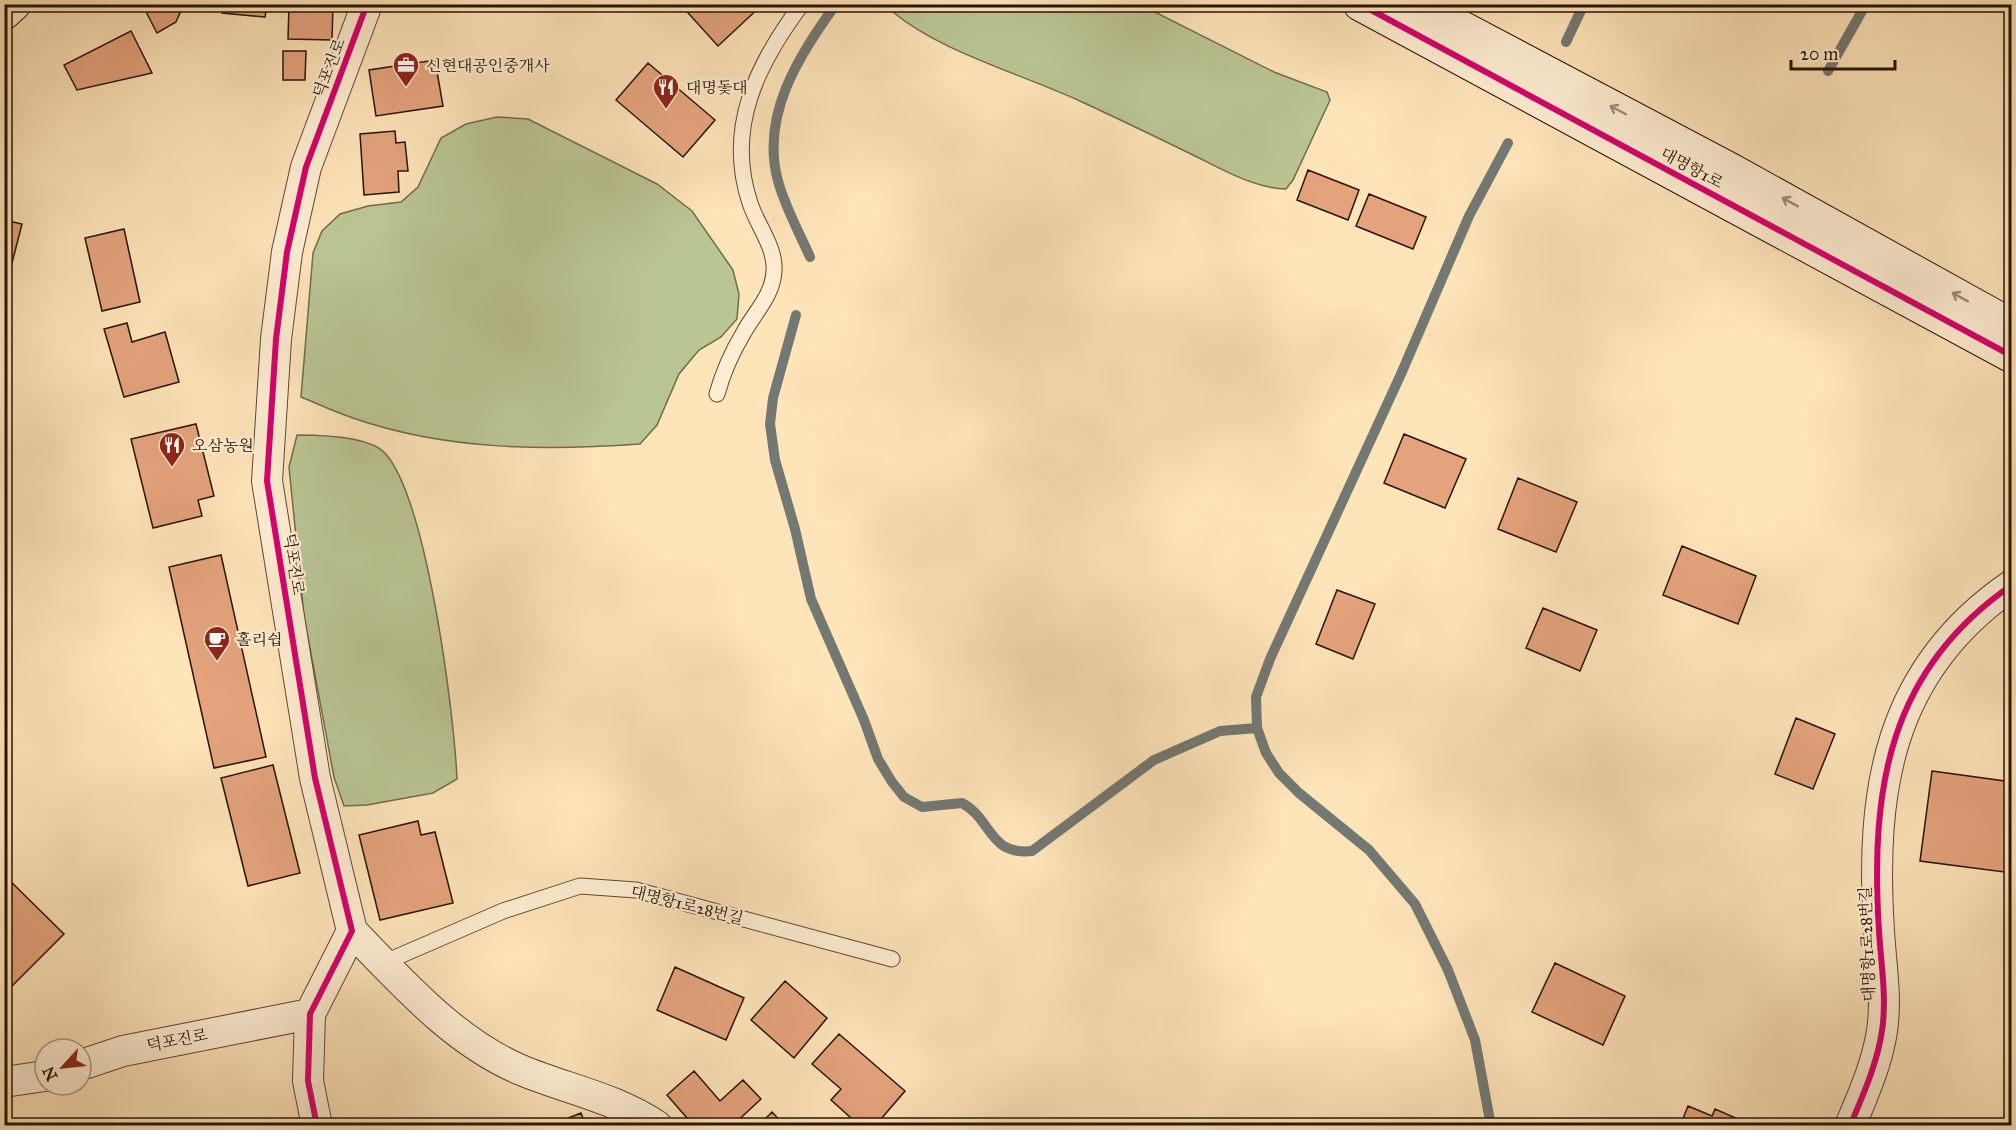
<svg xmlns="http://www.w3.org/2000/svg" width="2016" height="1130" viewBox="0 0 2016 1130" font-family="'IM FELL Great Primer','Noto Serif KR',serif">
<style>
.green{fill:#bac594;stroke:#716c4d;stroke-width:1.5}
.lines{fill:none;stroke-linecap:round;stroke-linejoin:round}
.stream{stroke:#737872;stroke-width:10}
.building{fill:#e4a37d;stroke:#281306;stroke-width:1.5}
.lane-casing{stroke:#5e4733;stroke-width:17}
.street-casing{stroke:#5e4733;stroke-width:32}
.secondary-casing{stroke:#281306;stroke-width:35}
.lane{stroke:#feedd2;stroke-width:15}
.street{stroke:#feedd2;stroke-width:30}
.secondary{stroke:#feedd2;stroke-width:33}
.cycleway-casing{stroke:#feedd2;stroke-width:10}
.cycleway{stroke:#d6006c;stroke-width:6}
.oneway{stroke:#9e8b76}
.labels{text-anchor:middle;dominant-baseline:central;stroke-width:4.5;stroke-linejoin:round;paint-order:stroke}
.poi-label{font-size:16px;fill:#281306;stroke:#feedd2;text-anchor:start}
.street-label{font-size:16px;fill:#281306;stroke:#feedd2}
</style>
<rect width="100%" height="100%" fill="#fee4b9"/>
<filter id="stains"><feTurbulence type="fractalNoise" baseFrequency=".00333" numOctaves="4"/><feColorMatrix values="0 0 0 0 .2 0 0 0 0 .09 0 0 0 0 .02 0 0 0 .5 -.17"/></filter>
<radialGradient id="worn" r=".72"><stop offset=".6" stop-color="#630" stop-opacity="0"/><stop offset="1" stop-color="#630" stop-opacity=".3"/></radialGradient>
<path class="green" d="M 892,4 L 1141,5 L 1274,72 L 1327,92 L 1330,100 L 1293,180 L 1286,189 C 1253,188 1222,169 1193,155 C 1156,137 1119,119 1082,102 C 1025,75 934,50 890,9 Z
M 497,117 L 528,119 L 657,184 L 692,211 L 733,270 L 739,294 L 737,319 L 721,337 L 699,350 L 679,374 L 657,425 L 640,444 C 545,451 444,450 353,418 C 335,412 318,404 301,397 L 313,253 L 322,231 L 340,214 L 368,206 L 401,202 L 418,187 L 441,138 L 466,124 Z
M 297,435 C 319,435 369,436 385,453 C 427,500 454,712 457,779 L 433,793 L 367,805 L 344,806 L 334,777 L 304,616 L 289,467 Z"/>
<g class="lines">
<path class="stream" d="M 1566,42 L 1584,4
M 1828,71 L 1866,4
M 810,257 C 799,232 785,207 778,181 C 760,115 799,56 836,4
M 796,315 L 773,398 L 770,424 L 775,460 L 795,529 L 811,599 L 864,720 L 878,759 L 892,782 L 904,797 L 922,807 L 962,803 C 992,819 989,856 1032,851 L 1154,760 L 1220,731 L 1257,728
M 1491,1126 L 1475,1040 L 1448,970 L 1415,904 L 1369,850 L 1299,793 L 1279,773 L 1266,753 L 1257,728 L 1256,697 L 1270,659 L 1401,374 L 1469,216 L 1508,143"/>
</g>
<path class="building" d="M 142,4 L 184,4 L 176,22 L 157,33 Z
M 223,4 L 267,4 L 265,17 L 222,13 Z
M 289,4 L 333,4 L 332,40 L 288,39 Z
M 680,4 L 763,4 L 718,46 Z
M 131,31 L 152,73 L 77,90 L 64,65 Z
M 283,51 L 306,51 L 305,80 L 283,80 Z
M 435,60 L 443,106 L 376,116 L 369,70 Z
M 648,63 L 715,120 L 683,157 L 616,100 Z
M 395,131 L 396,143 L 405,142 L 408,171 L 398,171 L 399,192 L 364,195 L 360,134 Z
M 1308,170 L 1359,190 L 1348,220 L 1297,200 Z
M 1369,194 L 1426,217 L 1413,249 L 1356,226 Z
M 4,220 L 22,224 L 4,294 Z
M 124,229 L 140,302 L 102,311 L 85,238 Z
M 127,323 L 132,342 L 165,332 L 179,382 L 124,397 L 104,329 Z
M 196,424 L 214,496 L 198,500 L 202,516 L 153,528 L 131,439 Z
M 1404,434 L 1466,459 L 1445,508 L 1384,483 Z
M 1518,478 L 1577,502 L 1556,552 L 1498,529 Z
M 1682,546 L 1756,576 L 1738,624 L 1663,595 Z
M 221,555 L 266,757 L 214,768 L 169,567 Z
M 1337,590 L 1375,604 L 1353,659 L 1316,644 Z
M 1543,608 L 1597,630 L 1580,671 L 1526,648 Z
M 1796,718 L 1835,734 L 1813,789 L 1775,774 Z
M 273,765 L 300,873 L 248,886 L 221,778 Z
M 1932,771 L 2012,782 L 2012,873 L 1920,861 Z
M 418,821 L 421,835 L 435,832 L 453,903 L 380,920 L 359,835 Z
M 4,875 L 64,934 L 4,994 Z
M 1555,963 L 1625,996 L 1603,1045 L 1532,1012 Z
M 675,967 L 744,998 L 726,1040 L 657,1010 Z
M 785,981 L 827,1018 L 794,1058 L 751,1020 Z
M 839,1034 L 905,1091 L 875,1126 L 860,1126 L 831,1100 L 841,1089 L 812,1064 Z
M 694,1071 L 720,1101 L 743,1080 L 761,1099 L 732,1126 L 694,1126 L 667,1095 Z
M 1688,1106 L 1712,1116 L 1715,1109 L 1754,1126 L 1680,1126 Z
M 772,1112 L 785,1126 L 758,1126 Z
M 581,1113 L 586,1126 L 548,1126 Z"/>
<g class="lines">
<g class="lane-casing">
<path id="lane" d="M 717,394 C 723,372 732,352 744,332 C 755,312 773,295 774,271 C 776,248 757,225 750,203 C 725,128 757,64 802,4
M 383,963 L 503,911 L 580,886 L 636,890 L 892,959"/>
</g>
<g class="street-casing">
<path id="street" d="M 352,931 C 402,982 454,1042 521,1070 C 566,1089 616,1098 657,1126
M 81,1065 L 123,1051 L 310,1014
M 4,1082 L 45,1076
M 317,1126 L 308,1081 L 310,1014 L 352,931 L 315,778 L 267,481 L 276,339 L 287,252 L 306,167 L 367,4
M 1850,1126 C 1863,1095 1877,1064 1882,1031 C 1887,997 1881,965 1879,931 C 1870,790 1888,670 2012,585"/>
</g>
<g class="secondary-casing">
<path id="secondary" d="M 1360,4 L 2012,356
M 1417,4 L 1731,170 L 2012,326
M 4,13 L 14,4"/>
</g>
<use href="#lane" class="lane"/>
<use href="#street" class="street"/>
<use href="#secondary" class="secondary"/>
<g class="cycleway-casing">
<path id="cycleway" d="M 1360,4 L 2012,356
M 317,1126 L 308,1081 L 310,1014 L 352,931 L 315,778 L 267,481 L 276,339 L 287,252 L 306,167 L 367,4
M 1850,1126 C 1863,1095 1877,1064 1882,1031 C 1887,997 1881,965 1879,931 C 1870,790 1888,670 2012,585"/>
</g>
<use href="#cycleway" class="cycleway"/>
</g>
<defs><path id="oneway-shaft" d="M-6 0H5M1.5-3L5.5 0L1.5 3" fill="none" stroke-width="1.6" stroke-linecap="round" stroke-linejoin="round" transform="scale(1.5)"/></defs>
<g class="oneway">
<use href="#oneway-shaft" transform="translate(1618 110) rotate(-152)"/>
<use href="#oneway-shaft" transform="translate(1790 202) rotate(-151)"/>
<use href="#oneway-shaft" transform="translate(1960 297) rotate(-151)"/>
</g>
<defs>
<g id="office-pin" transform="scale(1.35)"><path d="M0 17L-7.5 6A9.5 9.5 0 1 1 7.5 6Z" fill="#8f2418" stroke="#feedd2"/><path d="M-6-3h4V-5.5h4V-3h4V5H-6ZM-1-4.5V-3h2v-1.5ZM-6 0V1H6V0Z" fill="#fff"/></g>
<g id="restaurant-pin" transform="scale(1.35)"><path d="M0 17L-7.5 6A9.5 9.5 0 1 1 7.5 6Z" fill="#8f2418" stroke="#feedd2"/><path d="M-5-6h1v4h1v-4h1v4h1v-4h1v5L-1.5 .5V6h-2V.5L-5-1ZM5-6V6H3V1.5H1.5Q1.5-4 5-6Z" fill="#fff"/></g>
<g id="cafe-pin" transform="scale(1.35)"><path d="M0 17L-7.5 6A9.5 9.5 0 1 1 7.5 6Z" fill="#8f2418" stroke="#feedd2"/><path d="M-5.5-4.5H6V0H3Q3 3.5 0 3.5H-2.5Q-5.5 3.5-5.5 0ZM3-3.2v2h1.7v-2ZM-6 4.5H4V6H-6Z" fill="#fff"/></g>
</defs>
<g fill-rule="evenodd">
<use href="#office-pin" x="406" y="65"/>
<use href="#restaurant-pin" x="666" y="87"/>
<use href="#restaurant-pin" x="172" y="445"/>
<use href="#cafe-pin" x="217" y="639"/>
</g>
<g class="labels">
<g class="poi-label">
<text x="426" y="65">신현대공인중개사</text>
<text x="686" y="87">대명돛대</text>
<text x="192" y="445">오삼농원</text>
<text x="236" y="639">홀리쉽</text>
</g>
<g class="street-label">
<text transform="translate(329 68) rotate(-69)">덕포진로</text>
<text transform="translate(1692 168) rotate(28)">대명항1로</text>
<text transform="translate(294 564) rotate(81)">덕포진로</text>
<text transform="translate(687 905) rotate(14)">대명항1로28번길</text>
<text transform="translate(1867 944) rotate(-92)">대명항1로28번길</text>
<text transform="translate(177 1040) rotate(-11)">덕포진로</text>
</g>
</g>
<rect width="2016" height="1130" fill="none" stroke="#fee4b9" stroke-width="24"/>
<rect x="6" y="6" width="2004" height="1118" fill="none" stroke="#281306" stroke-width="3"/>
<rect x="12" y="12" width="1992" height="1106" fill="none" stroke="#281306" stroke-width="1.5"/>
<g transform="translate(63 1067) rotate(243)"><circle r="28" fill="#feedd2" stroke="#a89680" stroke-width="1.5"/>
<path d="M0-4.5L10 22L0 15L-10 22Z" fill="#8f2418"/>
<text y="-9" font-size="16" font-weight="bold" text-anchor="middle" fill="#281306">N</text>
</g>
<path d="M1791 60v9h104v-9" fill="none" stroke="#281306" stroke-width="3"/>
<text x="1800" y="60" font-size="18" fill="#281306" stroke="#feedd2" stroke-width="4.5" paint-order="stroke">20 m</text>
<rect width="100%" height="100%" filter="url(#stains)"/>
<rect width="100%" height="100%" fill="url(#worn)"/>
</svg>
